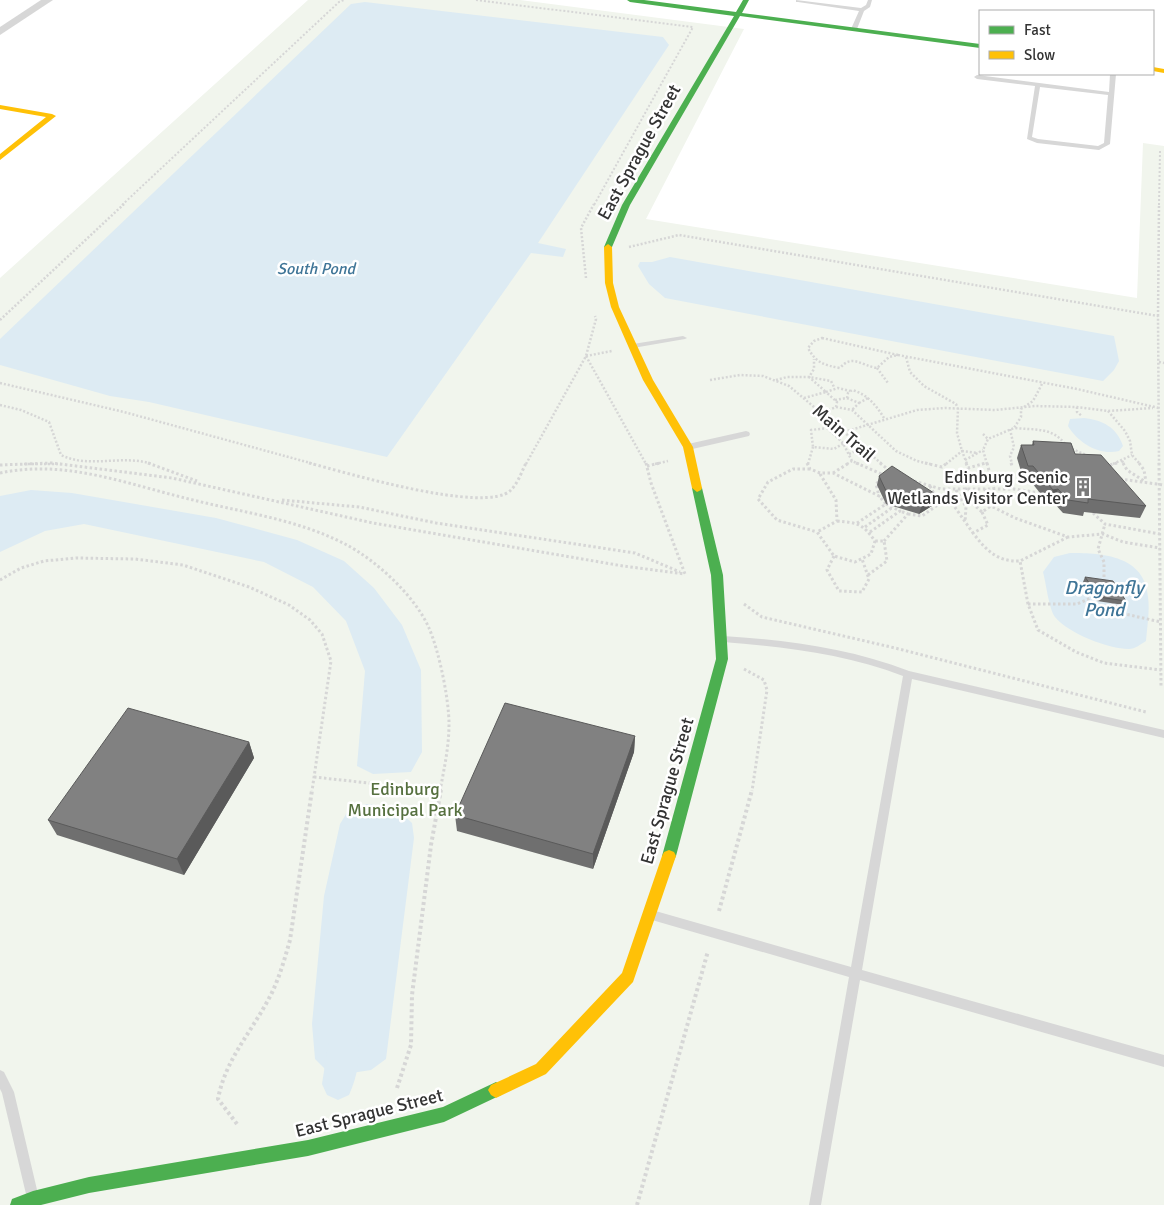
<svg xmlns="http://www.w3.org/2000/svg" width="1164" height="1205" viewBox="0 0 1164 1205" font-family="Signika,sans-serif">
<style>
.green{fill:#f1f5ed}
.water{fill:#ddebf3}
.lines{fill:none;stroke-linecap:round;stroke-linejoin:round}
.canal{fill:#ddebf3;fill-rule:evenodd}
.path-far3{stroke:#d6d6d6;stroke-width:2;stroke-dasharray:2 2;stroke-linecap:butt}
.path-far2{stroke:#d6d6d6;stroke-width:2.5;stroke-dasharray:2 2;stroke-linecap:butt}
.path-far1{stroke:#d6d6d6;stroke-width:3;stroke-dasharray:2.5 2.5;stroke-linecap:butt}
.path{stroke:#d6d6d6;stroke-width:4;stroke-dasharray:3 3;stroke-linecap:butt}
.lane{fill:#d7d7d7;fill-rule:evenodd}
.street{fill:#d7d7d7;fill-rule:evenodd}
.fast{fill:#4caf50;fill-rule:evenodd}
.slow{fill:#ffc107;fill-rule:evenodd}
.wall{fill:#6f6f6f}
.shaded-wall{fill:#5a5a5a}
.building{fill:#818181;stroke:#5a5a5a}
.labels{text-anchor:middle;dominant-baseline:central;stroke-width:5;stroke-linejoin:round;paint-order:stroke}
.far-water-label{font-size:16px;font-style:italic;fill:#3f7597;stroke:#fff}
.street-label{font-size:18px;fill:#333;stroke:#fff}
.poi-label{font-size:18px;fill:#333;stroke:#fff;text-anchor:end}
.park-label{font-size:18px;fill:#56703f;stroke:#fff}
.water-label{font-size:19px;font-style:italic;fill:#3f7597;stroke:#fff}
</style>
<rect width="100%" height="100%" fill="#fff"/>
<path class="green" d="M 308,0 L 520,0 L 744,29 L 646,219 L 1137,298 L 1143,143 L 1164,146 L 1164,1205 L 0,1205 L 0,278 Z"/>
<path class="water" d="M 365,2 L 663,37 L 669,45 L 538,243 L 566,249 L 563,257 L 531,253 L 387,457 L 149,402 L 110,396 L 0,365 L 0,339 L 351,4 Z
M 670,257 L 1114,336 L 1119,361 L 1114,370 L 1103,381 L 665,298 L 649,284 L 638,266 L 640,262 L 652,262 Z
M 1084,418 C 1102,420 1117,427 1123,446 L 1119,451 C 1100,456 1078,443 1068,426 L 1070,419 Z
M 31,490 L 72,493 L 216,518 L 297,540 L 344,561 L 374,588 L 402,625 L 421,670 L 422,752 L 411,772 L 373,774 L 357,766 L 365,671 L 346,621 L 313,587 L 264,562 L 84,524 L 45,531 L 0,552 L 0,496 Z
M 1070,553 C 1104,553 1145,556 1148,597 C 1150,611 1147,627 1146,641 C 1141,644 1135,649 1129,649 C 1108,649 1068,633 1055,617 C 1049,609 1046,583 1043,572 L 1054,557 Z
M 367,804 L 395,807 L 412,823 L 414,838 L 386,1059 L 371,1070 L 332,1076 L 315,1059 L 312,1024 L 324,896 L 340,824 L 351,806 Z"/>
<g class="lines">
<path class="canal" d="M 344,1030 L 355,1034 C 363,1052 357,1077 349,1095 L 338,1100 L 327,1095 L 322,1084 L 328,1045 L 333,1034 Z"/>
<path class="path-far3" d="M 476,0 L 693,27 L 594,205
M 122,205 L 339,2 L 344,0
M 1159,205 L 1160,151"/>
<path class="path-far2" d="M 629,247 L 679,235 L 1158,316 L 1159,464
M 586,278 L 581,228 L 594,204
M 1158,316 L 1159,204
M 0,320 L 124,204
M 822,338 L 898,355 L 889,357 L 877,368 C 860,365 852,354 840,368 C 824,365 816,363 808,348 L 814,341 Z
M 898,355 L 1077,389 L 1159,408
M 586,356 L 646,464
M 586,356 L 612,351
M 906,357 L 910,372 L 924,386 L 956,404 L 958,409 L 957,433 L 962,451 L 978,453
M 1159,362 L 1164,363
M 877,368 L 888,383
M 710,380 L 740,375 L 763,376 L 789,386 L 882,464
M 776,380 L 787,377 L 809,377 L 814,369 L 814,359
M 0,383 L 124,412 L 314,464
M 1042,384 L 1033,401 L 1021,409 L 1021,417 L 1014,428 C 1034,430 1052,427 1065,444
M 804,398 L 826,392 L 809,377 L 831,381 L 834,387
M 847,398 L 859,403 L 852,410
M 835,400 L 847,398 L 848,393 L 852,390 C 867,394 876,405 884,418
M 859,403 L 868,398
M 0,405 L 21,410 L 49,422 L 61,455 C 89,469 122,454 152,464
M 836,407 L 852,410 L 896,451 L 917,461 L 930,464
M 1077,407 L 1077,412 L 1082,416
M 1108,411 L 1125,431 L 1130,441 L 1132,455 L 1140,464
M 821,413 L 836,407 L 837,402 L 826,392 L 838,388 L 850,391
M 836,427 L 811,430 L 813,447 L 834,449 L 851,439
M 827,428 L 843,443 L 852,461 L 859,464
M 1010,429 L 1014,447 L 1010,456 L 1012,464
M 844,432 L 917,410 L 945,408 L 995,410 L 1035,406 L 1077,407 L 1108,411 L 1153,408
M 983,434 L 988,439
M 1072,449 L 1089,456
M 849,454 L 862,448
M 965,460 L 983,450
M 1122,461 L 1124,464
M 24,464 L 61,464
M 526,464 L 586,356 L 596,319 L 595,316
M 655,464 L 668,461
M 808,464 L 813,447
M 847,464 L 852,461
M 946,464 L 962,451 L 967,464
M 982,464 L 986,463
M 987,464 L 983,450 L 988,439 L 1014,428
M 1113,464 L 1132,455"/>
<path class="path-far1" d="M 148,463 L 197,481
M 309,463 C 344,472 486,515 511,490 C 518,483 522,471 526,463
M 646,463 L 651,483 L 685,574
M 807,463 L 810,469 L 820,473 L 833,473 L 879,496 L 876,484 L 880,480
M 856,463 L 884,475
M 880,463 L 890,471
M 925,463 L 942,467 L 947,463
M 966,463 L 968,468 L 986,463
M 987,463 L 994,489
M 1011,463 L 1012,466
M 1123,463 L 1127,470 L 1144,481
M 1139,463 L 1144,470 L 1146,482
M 1159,463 L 1161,687
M 0,465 L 52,463 L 172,478 L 373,523 L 623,566 L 685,574
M 1110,465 L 1117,463
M 647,466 L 660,463
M 810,469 L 793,469 L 768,482 L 758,499 L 777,520 L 817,532
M 0,473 C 65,459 127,484 189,499 C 240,512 297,519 345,544 C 376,560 415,596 429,628 C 439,651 449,699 449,724 C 449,747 444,769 440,791
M 833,473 L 849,463
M 820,474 L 836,500 L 837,521
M 968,476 L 989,473
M 1120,479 L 1164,485
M 914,481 L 941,489 L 1014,489 L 1040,493
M 930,486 L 939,504 L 952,503 L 970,497
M 985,489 L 991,506 L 1015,518 L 1068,537 L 1103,534 L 1123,542 L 1160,548
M 956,490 L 966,507 L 965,522
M 966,490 L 968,468
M 988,496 L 970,497 L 972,503 L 982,512 L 991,506
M 282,500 L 359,507 L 436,523 L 635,553 L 680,572
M 952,503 L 973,533
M 982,512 L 988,525 L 973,533 C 986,550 997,562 1020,561
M 1093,513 L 1105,524 L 1160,534
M 908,514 L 922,516 L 939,504
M 837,521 C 858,523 862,523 875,541 L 871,554 L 855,562 L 834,556 L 817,532 Z
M 857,523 L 886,504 L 879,496
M 865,527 L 893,507
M 870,532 L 900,511 L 886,504
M 1068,537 L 1020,561 L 1028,604 L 1038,630 L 1076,652 L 1104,663 L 1161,670
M 884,541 L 908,514 L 900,511
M 834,556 L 827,570 L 839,591 L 862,592 L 869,579 L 862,559
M 868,575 L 887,561 L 884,541 L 875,541
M 0,580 L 21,568 L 44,561 L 76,558 L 135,559 L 183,565 L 249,587 L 289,605 L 310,620 L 322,634 L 331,661 L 312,791
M 1104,582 L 1104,562 L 1098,549 L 1105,524
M 1112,602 L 1125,614 L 1161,622
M 744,604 L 762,617 L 895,648 L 1146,712
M 1028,604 L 1077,604 L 1098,595
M 744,669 L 764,680 L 767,690 L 752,791
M 314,777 L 441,791"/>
<path class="path" d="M 434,790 L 441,791
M 719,911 L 752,790
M 397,1088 L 411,1045 L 412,995 L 431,845 L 441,790
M 237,1124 L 218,1099 C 225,1061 249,1035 267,1002 C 278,983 284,961 290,940 L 312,790
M 637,1205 L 708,951"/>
<path class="lane" d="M 796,0 L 861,8 L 866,5 L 868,0 L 872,0 L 870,7 L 864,11 L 857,29 L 854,31 L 851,29 L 859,11 L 798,2 L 796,2 Z
M 1110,74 L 1116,74 L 1110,144 L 1099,150 L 1037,143 L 1027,139 L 1035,86 L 977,79 L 974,77 L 977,75 L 1109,92 ZM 1040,87 L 1108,95 L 1104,143 L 1098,146 L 1038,139 L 1032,137 Z
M 683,336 L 687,338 L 685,339 L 633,348 L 629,346 L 633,344 Z
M 746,431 L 749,432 L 750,434 L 749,436 L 688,450 L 684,447 L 688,444 Z
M 723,636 C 787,640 849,648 909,671 L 1164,730 L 1164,738 L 912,679 L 862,970 L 1164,1055 L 1164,1067 L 860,980 L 821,1205 L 809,1205 L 849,977 L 652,920 L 648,918 L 647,915 L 648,912 L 652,910 L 851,967 L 903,676 C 845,654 785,647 723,642 L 720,641 L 719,639 L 720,637 Z
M 0,1070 L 4,1072 L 14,1092 L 38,1194 L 36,1198 L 32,1200 L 28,1198 L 26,1194 L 2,1093 L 0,1089 Z"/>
<path class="street" d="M 41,0 L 53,0 L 0,35 L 0,27 Z"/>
<path class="fast" d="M 627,0 L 644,0 L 736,12 L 743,0 L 749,0 L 742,13 L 980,44 L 980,48 L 740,16 L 630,205 L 612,247 L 608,250 L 604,247 L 622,205 L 734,16 L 630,2 Z
M 697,484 L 702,488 L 723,575 L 728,659 L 676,856 L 674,860 L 669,862 L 664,860 L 662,856 L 716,659 L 711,575 L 692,488 Z
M 496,1082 L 501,1085 L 504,1090 L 501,1095 L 444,1122 L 308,1156 L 89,1193 L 41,1205 L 10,1205 L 12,1199 L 33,1191 L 89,1177 L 308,1140 L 443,1107 Z"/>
<path class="slow" d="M 1153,67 L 1164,69 L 1164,73 L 1153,71 Z
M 0,105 L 52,114 L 56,116 L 0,160 L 0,154 L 46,117 L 0,109 Z
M 608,244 L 612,247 L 613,283 L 619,307 L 653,380 L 693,447 L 702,488 L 701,490 L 697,492 L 692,488 L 683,447 L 643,380 L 611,307 L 605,283 L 604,247 Z
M 669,850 L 674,852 L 676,856 L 633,982 L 546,1074 L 496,1098 L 491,1095 L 488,1090 L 491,1085 L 536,1064 L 622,973 L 662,856 L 664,852 Z"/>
</g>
<path class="wall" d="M 1033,441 L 1075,454 L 1146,506 L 1140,518 L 1084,512 L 1083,516 L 1063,513 L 1053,502 L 1048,503 L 1028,478 L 1023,478 L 1017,458 L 1021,445 L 1032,445 Z
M 879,476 L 937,495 L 935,504 L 919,514 L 886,504 L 877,485 Z
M 1085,577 L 1126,601 L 1124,605 L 1097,601 L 1083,582 Z
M 635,736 L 634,752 L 593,869 L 457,831 L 455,815 Z
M 249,742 L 254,758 L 184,875 L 57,835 L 48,820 Z"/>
<path class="shaded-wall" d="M 1058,489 L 1053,502 L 1048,503 L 1053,490 Z
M 937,495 L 935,504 L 919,514 L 922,505 Z
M 635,736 L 634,752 L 593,869 L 593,854 Z
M 249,742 L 254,758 L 184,875 L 177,859 Z"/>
<path class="building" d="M 1033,441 L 1071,443 L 1075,454 L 1101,455 L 1146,506 L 1088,499 L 1088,503 L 1068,500 L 1058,489 L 1053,490 L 1033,466 L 1028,466 L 1021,445 L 1034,445 Z
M 892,466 L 937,495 L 922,505 L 888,495 L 879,476 Z
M 1085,577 L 1113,581 L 1126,601 L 1099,597 Z
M 505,703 L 635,736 L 593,854 L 455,815 Z
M 128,708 L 249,742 L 177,859 L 48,820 Z"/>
<defs>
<g id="building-bare" transform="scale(1.5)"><path d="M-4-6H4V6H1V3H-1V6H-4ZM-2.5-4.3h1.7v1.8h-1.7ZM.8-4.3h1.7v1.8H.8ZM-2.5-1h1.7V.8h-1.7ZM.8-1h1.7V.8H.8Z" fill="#7a7a7a" stroke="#fff" stroke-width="2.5" paint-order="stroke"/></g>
</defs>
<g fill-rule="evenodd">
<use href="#building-bare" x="1083" y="487"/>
</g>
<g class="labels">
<g class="far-water-label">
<text x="316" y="269">South Pond</text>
</g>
<g class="street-label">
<text transform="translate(639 152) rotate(-61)">East Sprague Street</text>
<text transform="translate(844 433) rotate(41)">Main Trail</text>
<text transform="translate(667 791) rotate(-74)">East Sprague Street</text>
<text transform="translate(369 1113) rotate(-14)">East Sprague Street</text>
</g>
<g class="poi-label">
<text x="1068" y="477">Edinburg Scenic<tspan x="1068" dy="21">Wetlands Visitor Center</tspan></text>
</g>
<g class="park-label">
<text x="405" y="789">Edinburg<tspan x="405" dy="21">Municipal Park</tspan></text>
</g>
<g class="water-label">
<text x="1104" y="588">Dragonfly<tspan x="1104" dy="22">Pond</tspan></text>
</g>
</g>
<rect x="979" y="10" width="175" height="65" fill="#ffffff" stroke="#adadad"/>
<rect x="989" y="26" width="25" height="8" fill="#4caf50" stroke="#adadad"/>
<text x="1024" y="35" font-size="15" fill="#333333">Fast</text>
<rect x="989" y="51" width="25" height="8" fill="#ffc107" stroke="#adadad"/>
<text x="1024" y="60" font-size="15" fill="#333333">Slow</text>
</svg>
